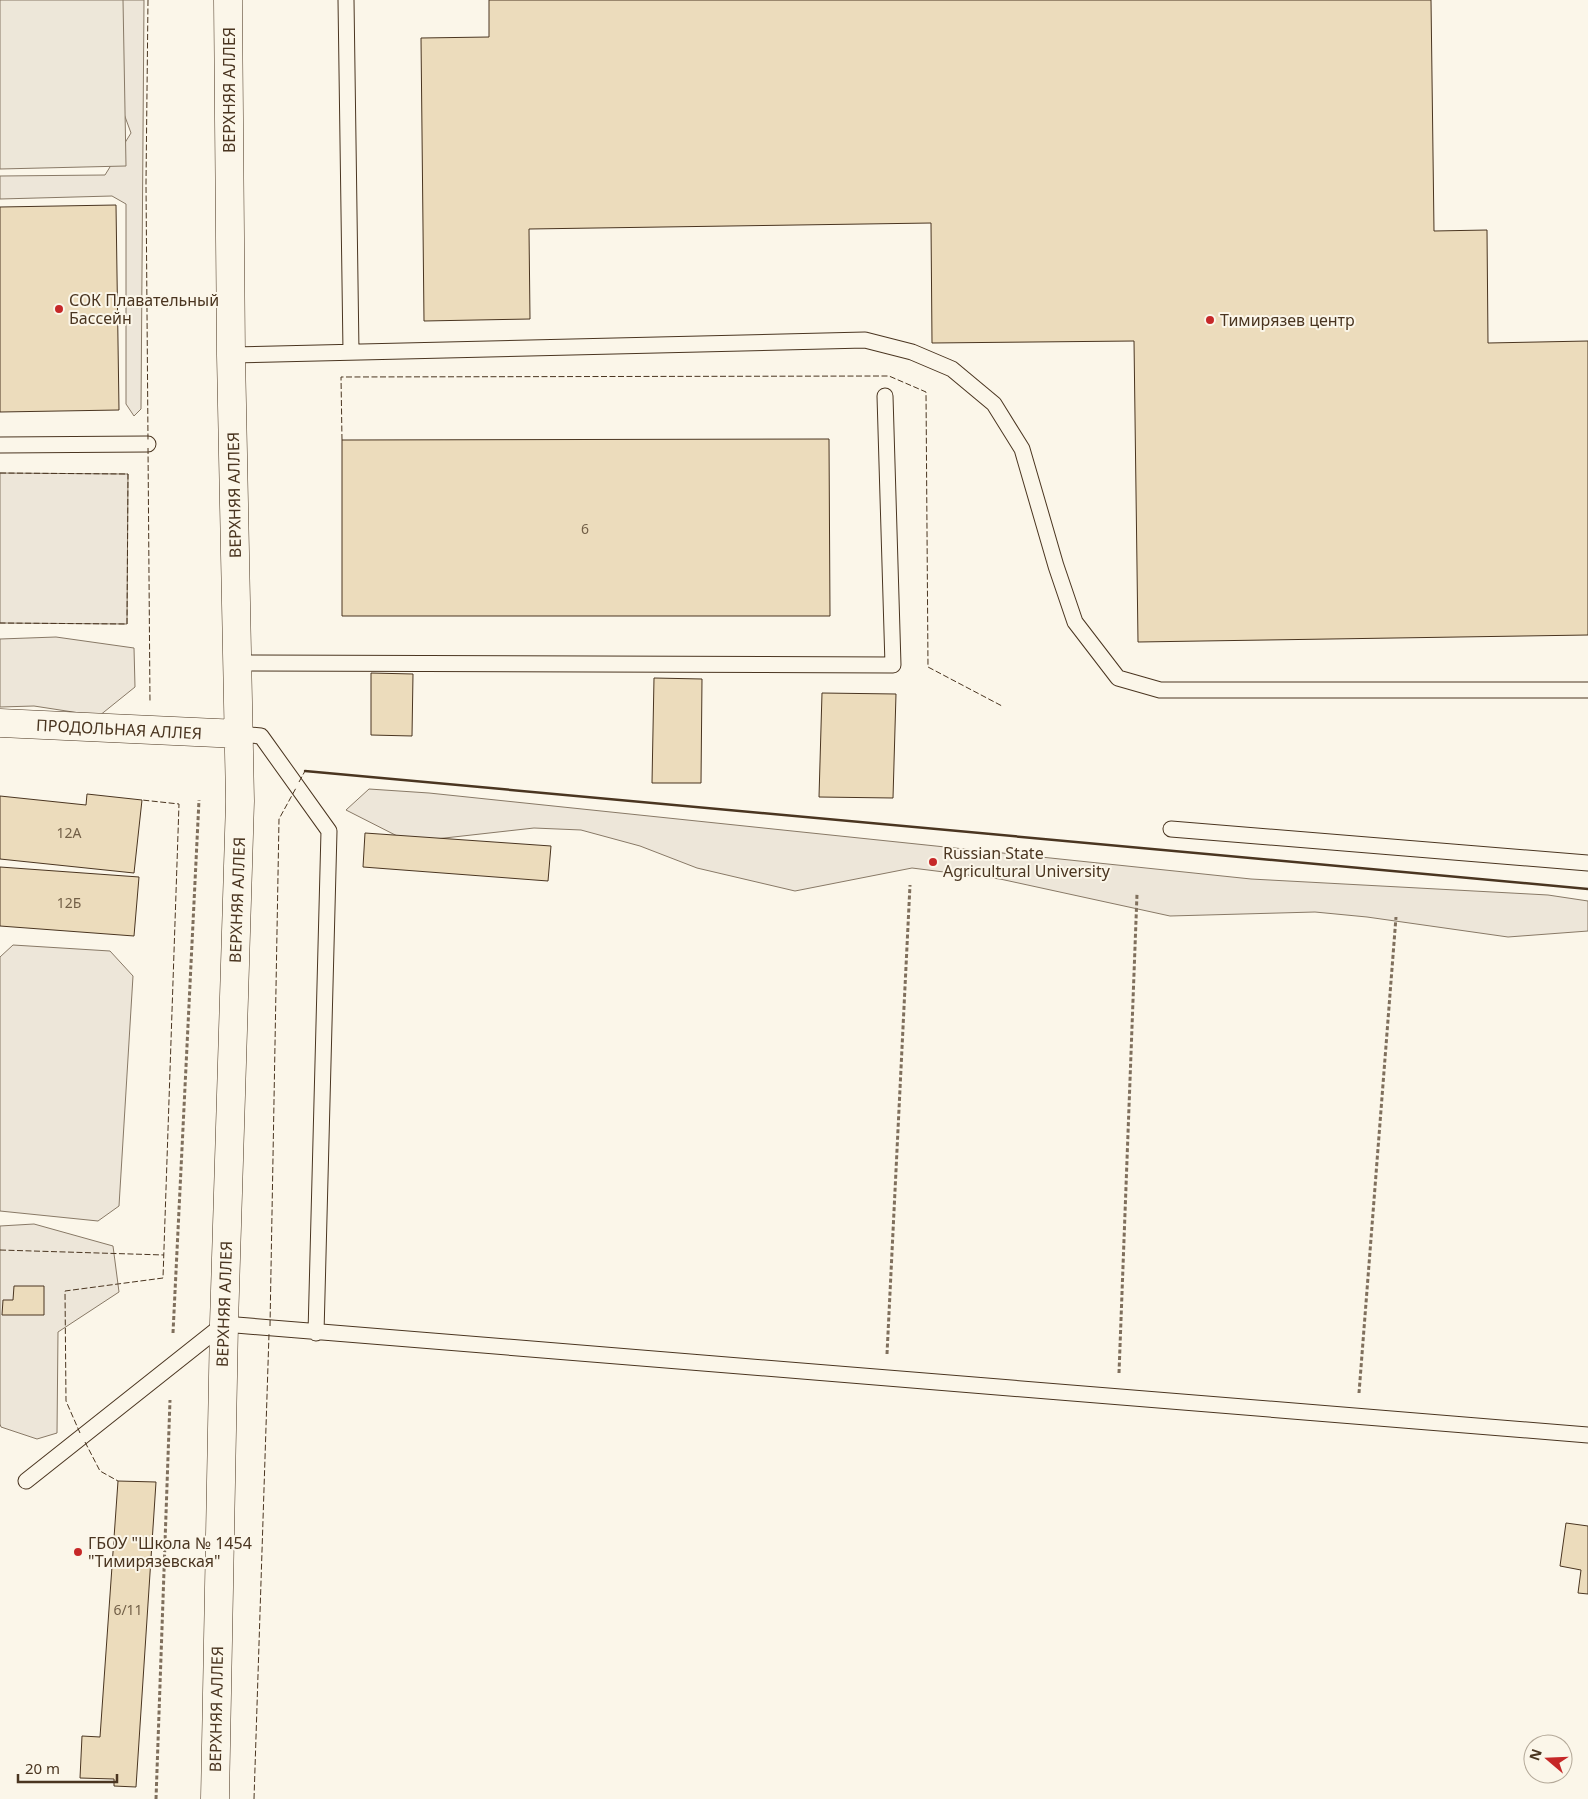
<svg xmlns="http://www.w3.org/2000/svg" width="1588" height="1799" viewBox="0 0 1588 1799" font-family="'Noto Sans',sans-serif">
<style>
.green{fill:#ede6d9;stroke:#887966}
.parking{fill:#ede7d9;stroke:#887966}
.building{fill:#ecdcbc;stroke:#4a3520}
.lines{fill:none;stroke-linecap:round;stroke-linejoin:round}
.lane-casing{stroke:#4a3520;stroke-width:17}
.street-casing{stroke:#4a3520;stroke-width:29}
.path{stroke:#7f6f5c;stroke-width:3;stroke-dasharray:4 2.5;stroke-linecap:butt}
.lane{stroke:#fbf6e9;stroke-width:15}
.street{stroke:#fbf6e9;stroke-width:28}
.fence{stroke:#4a3520;stroke-width:1;stroke-dasharray:6 2.5;stroke-linecap:butt}
.wall{stroke:#4a3520;stroke-width:2.5}
.poi-dot{fill:#c62828;stroke:#fbf6e9;stroke-width:2}
.labels{text-anchor:middle;dominant-baseline:central;stroke-width:4;stroke-linejoin:round;paint-order:stroke}
.number-label{font-size:14px;fill:#725f47}
.street-label{font-size:16px;fill:#4a3520;stroke:#fbf6e9}
.poi-label{font-size:16px;fill:#4a3520;stroke:#fbf6e9;text-anchor:start}
</style>
<rect width="100%" height="100%" fill="#fbf6e9"/>
<path class="green" d="M 77,0 L 144,0 L 141,409 L 134,416 L 126,404 L 126,204 L 112,196 L 0,199 L 0,176 L 105,175 L 131,133 L 105,62 Z
M 0,473 L 128,474 L 127,624 L 0,623 Z
M 56,637 L 134,648 L 135,687 L 99,716 L 34,706 L 0,707 L 0,639 Z
M 369,789 L 429,793 L 1251,879 L 1548,895 L 1588,901 L 1588,931 L 1508,937 L 1367,917 L 1315,912 L 1170,916 L 1000,879 L 912,868 L 795,891 L 697,868 L 640,846 L 581,830 L 534,828 L 409,842 L 346,810 Z
M 13,945 L 110,951 L 133,976 L 119,1206 L 98,1221 L 0,1211 L 0,957 Z
M 34,1224 L 113,1246 L 119,1292 L 58,1332 L 57,1433 L 37,1439 L 1,1427 L 0,1424 L 0,1226 Z"/>
<path class="parking" d="M 0,0 L 123,0 L 126,166 L 0,169 Z"/>
<path class="building" d="M 489,0 L 1431,0 L 1434,231 L 1487,230 L 1488,343 L 1588,341 L 1588,635 L 1138,642 L 1134,341 L 932,343 L 931,223 L 529,229 L 530,319 L 424,321 L 421,38 L 489,37 Z
M 116,205 L 119,410 L 0,412 L 0,207 Z
M 829,439 L 830,616 L 342,616 L 342,440 Z
M 371,673 L 413,674 L 412,736 L 371,735 Z
M 654,678 L 702,679 L 701,783 L 652,783 Z
M 822,693 L 896,694 L 893,798 L 819,797 Z
M 87,794 L 142,800 L 134,873 L 0,859 L 0,796 L 86,805 Z
M 365,833 L 551,846 L 548,881 L 363,867 Z
M 0,867 L 139,877 L 134,936 L 0,926 Z
M 14,1286 L 44,1286 L 44,1315 L 2,1315 L 3,1300 L 13,1300 Z
M 118,1481 L 156,1482 L 136,1787 L 114,1786 L 114,1779 L 80,1778 L 82,1736 L 100,1737 Z
M 1566,1523 L 1588,1526 L 1588,1594 L 1578,1593 L 1581,1570 L 1560,1566 Z"/>
<g class="lines">
<g class="lane-casing">
<path id="lane" d="M 346,0 L 351,352
M 231,355 L 865,340 L 912,352 L 952,369 L 994,404 L 1022,449 L 1056,566 L 1075,622 L 1118,678 L 1160,690 L 1588,690
M 0,445 L 148,444
M 237,663 L 893,665 L 885,396
M 239,734 L 261,736 L 329,831 L 316,1333
M 1171,829 L 1588,863
M 26,1481 L 224,1324 L 1588,1435"/>
</g>
<g class="street-casing">
<path id="street" d="M 0,723 L 239,734
M 215,1799 L 224,1324 L 240,801 L 231,355 L 228,0"/>
</g>
<path class="path" d="M 173,1333 L 199,800
M 887,1354 L 910,885
M 1119,1373 L 1137,894
M 1359,1393 L 1396,917
M 156,1799 L 170,1400"/>
<use href="#lane" class="lane"/>
<use href="#street" class="street"/>
<path class="fence" d="M 148,0 L 146,183 L 148,440
M 342,440 L 341,377 L 889,376 L 926,392 L 928,667 L 1002,706
M 148,448 L 150,703
M 0,473 L 128,474 L 127,624 L 0,623
M 299,782 L 305,771
M 0,1250 L 164,1255
M 270,1326 L 279,819 L 296,788
M 80,1433 L 66,1401 L 65,1291 L 163,1278 L 179,804 L 142,800
M 85,1442 L 100,1471 L 118,1481
M 254,1799 L 269,1334"/>
<path class="wall" d="M 305,771 L 1588,889"/>
</g>
<g class="poi-dot">
<circle cx="59" cy="309" r="5"/>
<circle cx="1210" cy="320" r="5"/>
<circle cx="933" cy="862" r="5"/>
<circle cx="78" cy="1552" r="5"/>
</g>
<g class="labels">
<g class="number-label">
<text x="585" y="528">6</text>
<text x="69" y="832">12А</text>
<text x="69" y="902">12Б</text>
<text x="128" y="1609">6/11</text>
</g>
<g class="street-label">
<text transform="translate(229 90) rotate(-90)">ВЕРХНЯЯ АЛЛЕЯ</text>
<text transform="translate(234 495) rotate(-91)">ВЕРХНЯЯ АЛЛЕЯ</text>
<text transform="translate(119 729) rotate(3)">ПРОДОЛЬНАЯ АЛЛЕЯ</text>
<text transform="translate(237 900) rotate(-88)">ВЕРХНЯЯ АЛЛЕЯ</text>
<text transform="translate(224 1304) rotate(-88)">ВЕРХНЯЯ АЛЛЕЯ</text>
<text transform="translate(216 1709) rotate(-89)">ВЕРХНЯЯ АЛЛЕЯ</text>
</g>
<g class="poi-label">
<text x="69" y="300">СОК Плавательный<tspan x="69" dy="18">Бассейн</tspan></text>
<text x="1220" y="320">Тимирязев центр</text>
<text x="943" y="853">Russian State<tspan x="943" dy="18">Agricultural University</tspan></text>
<text x="88" y="1543">ГБОУ "Школа № 1454<tspan x="88" dy="18">"Тимирязевская"</tspan></text>
</g>
</g>
<g transform="translate(1548 1759) rotate(289)"><circle r="24" fill="#fbf6e9" stroke="#b4a999"/>
<path d="M0-4L9 19L0 12L-9 19Z" fill="#c62828"/>
<text y="-8" font-size="14" font-weight="bold" text-anchor="middle" fill="#4a3520">N</text>
</g>
<path d="M18 1774v8h99v-8" fill="none" stroke="#4a3520" stroke-width="2.5"/>
<text x="25" y="1774" font-size="15" fill="#4a3520" stroke="#fbf6e9" stroke-width="4" paint-order="stroke">20 m</text>
</svg>
